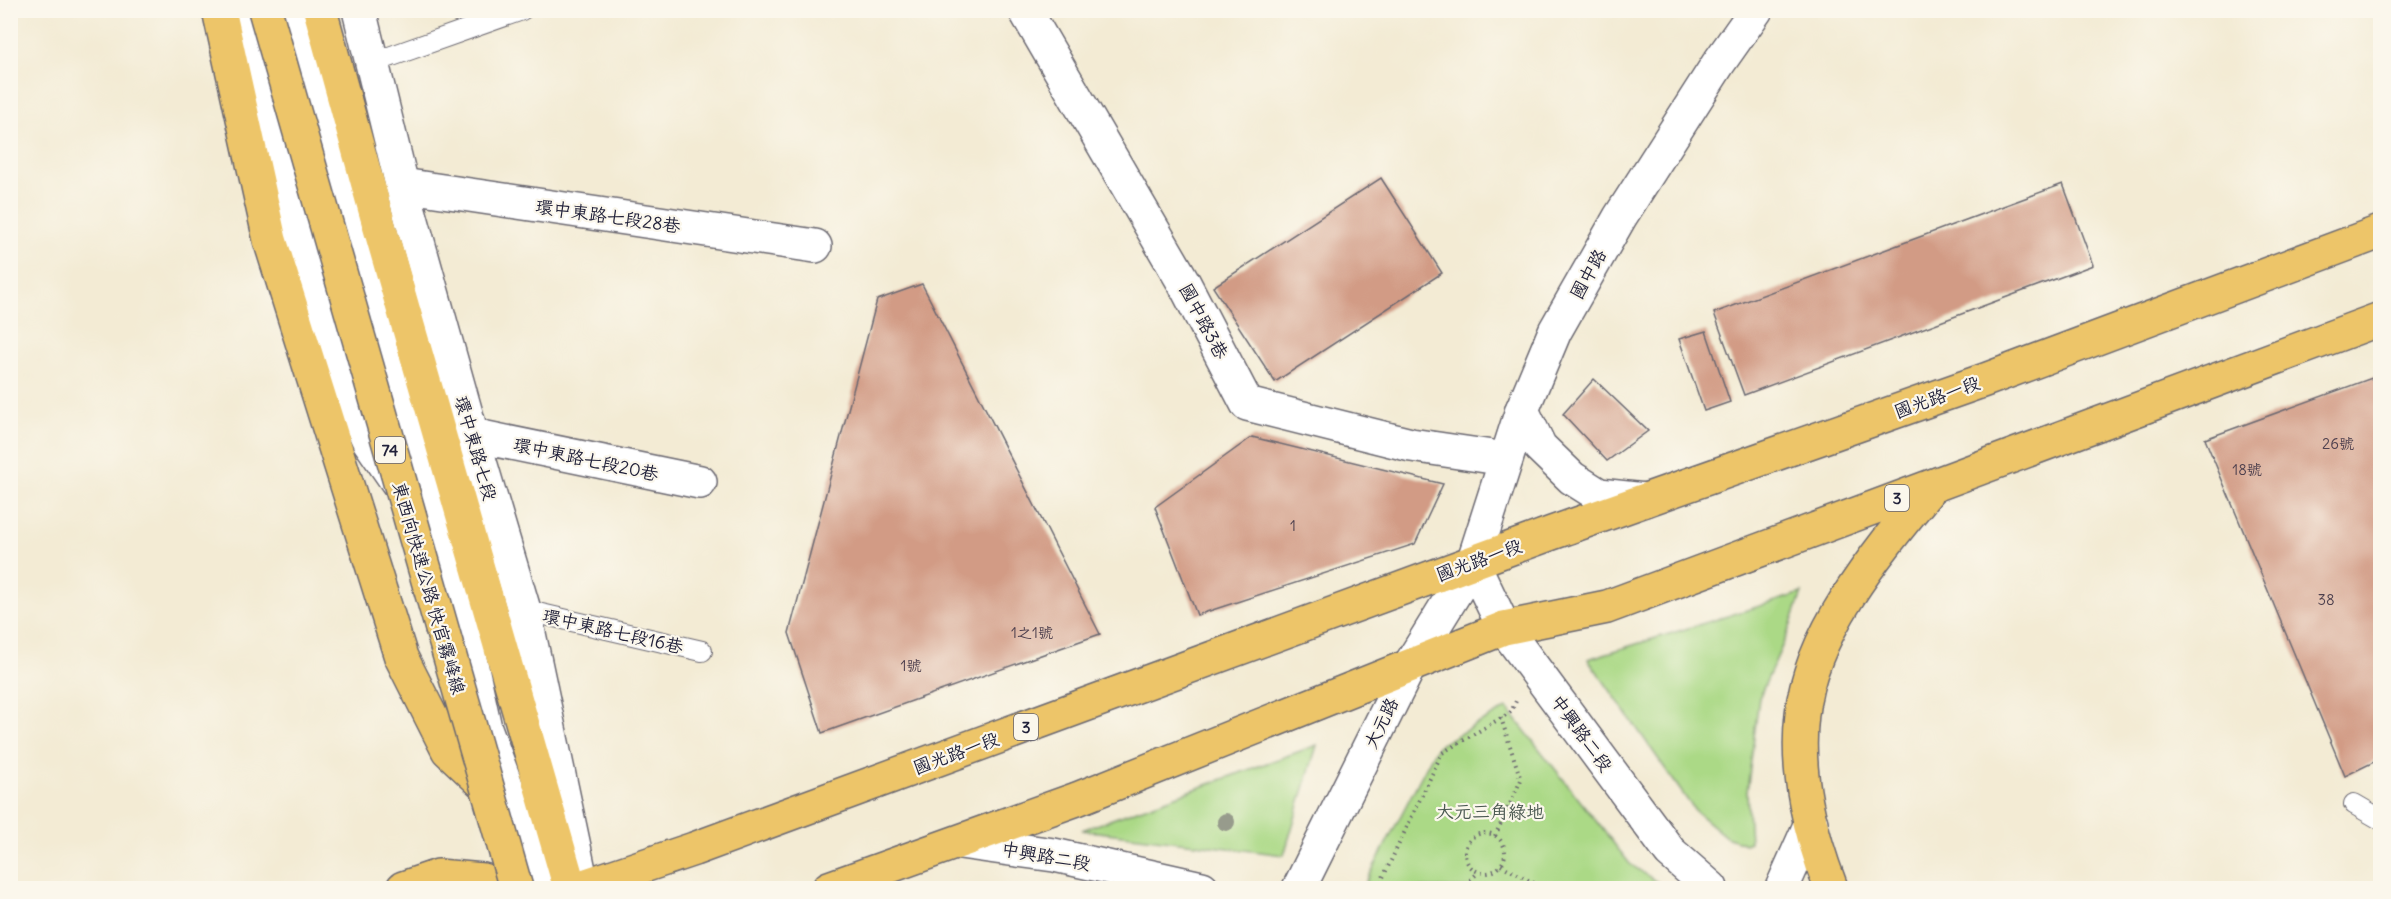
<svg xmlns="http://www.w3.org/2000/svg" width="2391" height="899" viewBox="0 0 2391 899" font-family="Delius,'LXGW WenKai TC',sans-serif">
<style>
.green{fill:#abd986;stroke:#667e60;stroke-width:1.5}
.building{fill:#d29b85}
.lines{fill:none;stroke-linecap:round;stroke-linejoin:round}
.service-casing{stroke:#6b6871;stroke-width:22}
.minor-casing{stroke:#6b6871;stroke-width:36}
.tertiary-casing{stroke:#6b6871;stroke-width:36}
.primary-casing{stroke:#6b6871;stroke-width:36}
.trunk-casing{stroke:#6b6871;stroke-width:36}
.path{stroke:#6b6871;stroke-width:4;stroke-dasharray:1.5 4.5;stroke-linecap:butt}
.service{stroke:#fff;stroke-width:20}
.minor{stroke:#fff;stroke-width:33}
.tertiary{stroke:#fff;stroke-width:33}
.primary{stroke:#edc569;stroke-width:33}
.trunk{stroke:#edc569;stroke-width:33}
.trunk-bridge-casing{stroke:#6b6871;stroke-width:36;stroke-linecap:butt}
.trunk-bridge{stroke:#edc569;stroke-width:33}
.tree{fill:#979b8c}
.labels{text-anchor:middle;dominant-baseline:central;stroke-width:4.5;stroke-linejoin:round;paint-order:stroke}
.number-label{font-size:15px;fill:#4e404e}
.shield{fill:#fbf7ec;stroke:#636270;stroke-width:1.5}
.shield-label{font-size:16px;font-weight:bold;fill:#22223b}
.street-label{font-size:18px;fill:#22223b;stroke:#fbf7ec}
.park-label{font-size:18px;fill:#4b5952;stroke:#fbf7ec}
</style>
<rect width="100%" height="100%" fill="#fbf7ec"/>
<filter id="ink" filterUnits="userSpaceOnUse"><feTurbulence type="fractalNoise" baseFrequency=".0167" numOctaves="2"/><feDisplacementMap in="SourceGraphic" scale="12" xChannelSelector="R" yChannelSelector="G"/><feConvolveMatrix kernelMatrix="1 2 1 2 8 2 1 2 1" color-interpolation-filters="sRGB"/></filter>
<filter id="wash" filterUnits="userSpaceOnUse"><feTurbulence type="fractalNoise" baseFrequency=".008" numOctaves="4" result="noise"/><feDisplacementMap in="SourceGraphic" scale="24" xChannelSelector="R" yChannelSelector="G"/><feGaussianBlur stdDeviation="1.35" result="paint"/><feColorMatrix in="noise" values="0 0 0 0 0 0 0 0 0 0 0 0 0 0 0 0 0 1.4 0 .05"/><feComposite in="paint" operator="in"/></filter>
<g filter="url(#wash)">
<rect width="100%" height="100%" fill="#f3ebd4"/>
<path class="green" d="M 1802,593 L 1787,635 L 1759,698 L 1747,792 L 1750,842 L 1745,844 L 1726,837 L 1695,811 L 1588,659 Z
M 1507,708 L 1630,864 L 1666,888 L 1363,888 L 1437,746 Z
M 1317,745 L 1284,855 L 1082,830 Z"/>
<g id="blocks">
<path class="building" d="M 1381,178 L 1442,273 L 1275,382 L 1213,287 Z
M 2063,184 L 2093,265 L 1744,395 L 1714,313 Z
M 922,284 L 1100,634 L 822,733 L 789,633 L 877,300 Z
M 1706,331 L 1730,402 L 1704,411 L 1679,339 Z
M 2380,375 L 2380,759 L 2345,776 L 2205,439 Z
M 1594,379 L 1648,431 L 1607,461 L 1563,414 Z
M 1252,437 L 1443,484 L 1415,544 L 1197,615 L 1155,507 Z"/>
</g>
</g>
<g filter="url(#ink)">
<use href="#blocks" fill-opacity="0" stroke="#6b6871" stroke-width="1.5"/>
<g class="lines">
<g class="service-casing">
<path id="service" d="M 372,63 L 522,10
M 524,610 L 702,651
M 2354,804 L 2380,819"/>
</g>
<g class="minor-casing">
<path id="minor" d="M 1025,10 L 1184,283 L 1247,404 L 1411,445 L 1506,459
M 402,185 L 815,246
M 1522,410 L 1540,447 L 1572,478 L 1599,495 L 1645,500
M 472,435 L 700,482
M 1299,888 L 1410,665 L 1473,563"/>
</g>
<g class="tertiary-casing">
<path id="tertiary" d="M 241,10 L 338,371 L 369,441 L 398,483
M 296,10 L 447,553 L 485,728 L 544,888
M 359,10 L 402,185 L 472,435 L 524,610 L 580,875
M 960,842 L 1054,855 L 1202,888
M 1711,888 L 1670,852 L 1504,628 L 1473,563 L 1522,410 L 1555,331 L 1620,217 L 1718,64 L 1756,10
M 1782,888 L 1811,823"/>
</g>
<g class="primary-casing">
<path id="primary" d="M 403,888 L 438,876 L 483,880 L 512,888
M 578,888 L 694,849 L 1552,533 L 1985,380 L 2380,232
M 829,888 L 1077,799 L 1504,628 L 1607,607 L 2380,319
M 1831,888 C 1810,833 1795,774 1802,714 C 1810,631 1881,548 1932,486"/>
</g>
<g class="trunk-casing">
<path id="trunk" d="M 219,10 L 270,240 L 401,657 L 448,750 L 485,785
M 320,10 L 379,225 L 570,888"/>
</g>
<path class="path" d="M1465 853a20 20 0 1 1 40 0a20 20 0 1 1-40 0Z
M 1495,836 L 1521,780 L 1501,718
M 1501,865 L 1543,888
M 1378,888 L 1442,753 L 1511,712 L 1516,701
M 1461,888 L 1478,873"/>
<use href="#service" class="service"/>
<use href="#minor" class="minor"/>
<use href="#tertiary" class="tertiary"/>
<use href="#primary" class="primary"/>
<use href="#trunk" class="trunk"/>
<g class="trunk-bridge-casing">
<path id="trunk-bridge" d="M 265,10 L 516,888"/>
</g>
<use href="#trunk-bridge" class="trunk-bridge"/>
</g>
<circle class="tree" cx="1226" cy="822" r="9"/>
</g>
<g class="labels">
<g class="number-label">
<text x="2338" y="443">26號</text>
<text x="2247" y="469">18號</text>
<text x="1293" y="525">1</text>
<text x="2326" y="599">38</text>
<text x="1032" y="632">1之1號</text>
<text x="911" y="665">1號</text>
</g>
<g class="shield">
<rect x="375" y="437" width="30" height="26" rx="4.5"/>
<rect x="1885" y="485" width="24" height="26" rx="4.5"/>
<rect x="1014" y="714" width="24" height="26" rx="4.5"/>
</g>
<g class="shield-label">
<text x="390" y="450">74</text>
<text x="1897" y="498">3</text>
<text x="1026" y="727">3</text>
</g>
<g class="street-label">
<text transform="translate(608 216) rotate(8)">環中東路七段28巷</text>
<text transform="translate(1588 274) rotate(-61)">國中路</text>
<text transform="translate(1204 321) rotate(62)">國中路3巷</text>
<text transform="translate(1937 397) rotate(-20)">國光路一段</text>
<text transform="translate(476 448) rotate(74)">環中東路七段</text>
<text transform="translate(586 459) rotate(12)">環中東路七段20巷</text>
<text transform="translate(1479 560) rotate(-20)">國光路一段</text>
<text transform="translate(429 588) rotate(74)">東西向快速公路 快官霧峰線</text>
<text transform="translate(613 631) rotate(13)">環中東路七段16巷</text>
<text transform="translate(1381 723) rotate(-64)">大元路</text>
<text transform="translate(1582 733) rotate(54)">中興路二段</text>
<text transform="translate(956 753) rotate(-20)">國光路一段</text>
<text transform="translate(1046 856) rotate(10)">中興路二段</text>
</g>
<g class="park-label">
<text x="1490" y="811">大元三角綠地</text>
</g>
</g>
<rect width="2391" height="899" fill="none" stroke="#fbf7ec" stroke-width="36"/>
</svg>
